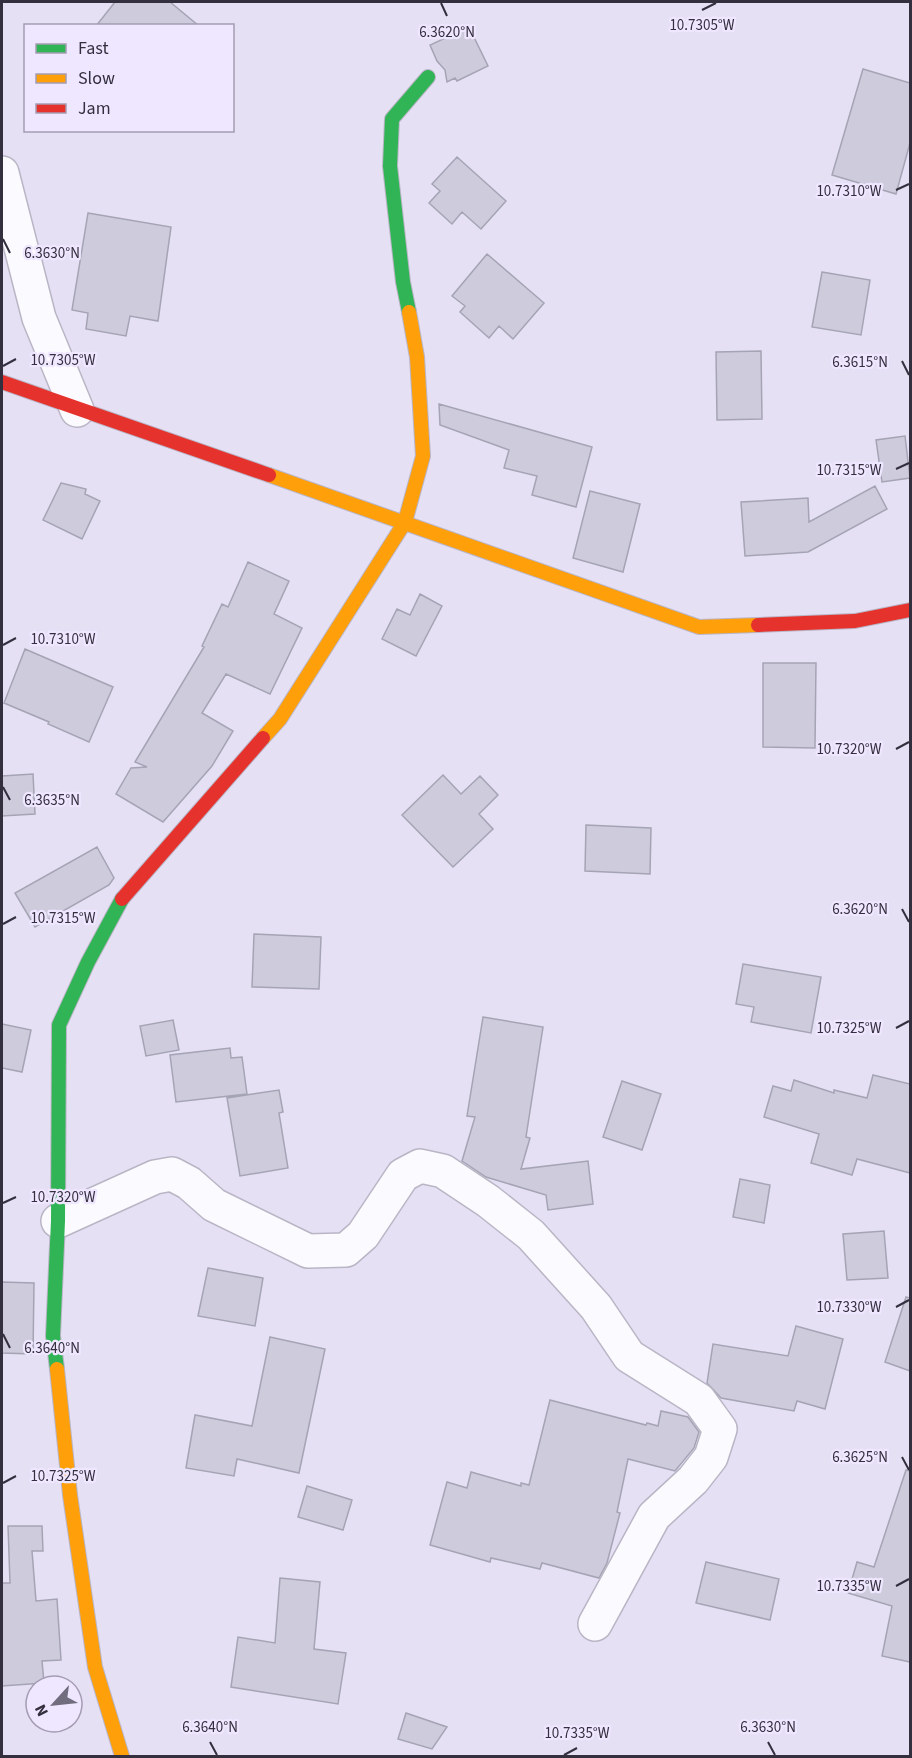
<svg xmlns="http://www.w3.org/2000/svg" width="912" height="1758" viewBox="0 0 912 1758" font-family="'Source Sans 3',sans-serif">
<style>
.building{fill:#cdcbdc;stroke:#a5a4b4;stroke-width:1.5}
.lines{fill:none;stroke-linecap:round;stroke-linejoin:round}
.street-casing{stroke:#bab5c5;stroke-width:36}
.fast-casing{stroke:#bab5c5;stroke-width:16}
.slow-casing{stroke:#bab5c5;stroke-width:16}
.jam-casing{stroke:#bab5c5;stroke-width:16}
.street{stroke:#fbfafe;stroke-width:33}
.fast{stroke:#30b455;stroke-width:14}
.slow{stroke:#ff9f0a;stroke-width:14}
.jam{stroke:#e5322d;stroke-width:14}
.ticks{fill:none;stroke:#342f3e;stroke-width:2}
.ticks-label{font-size:15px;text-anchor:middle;fill:#342f3e;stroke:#eee7ff;stroke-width:4.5;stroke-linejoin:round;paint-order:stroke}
</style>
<rect width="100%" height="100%" fill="#e6e0f5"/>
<path class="building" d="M 115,2 L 170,2 L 199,26 L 96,26 Z
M 469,27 L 488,66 L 457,81 L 455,78 L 447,82 L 445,70 L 437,61 L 430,45 Z
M 863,69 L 910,83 L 910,143 L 896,194 L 832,175 Z
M 457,157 L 506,201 L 481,229 L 462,212 L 452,224 L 429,203 L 440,191 L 432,184 Z
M 88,213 L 171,227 L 158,321 L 130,316 L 126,336 L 86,329 L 88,313 L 72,310 Z
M 487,254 L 544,303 L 513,339 L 499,326 L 489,338 L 460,312 L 465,306 L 452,296 Z
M 822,272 L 870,280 L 861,335 L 812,327 Z
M 761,351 L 762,419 L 717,420 L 716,352 Z
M 439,404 L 592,447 L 576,507 L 532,495 L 537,476 L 504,468 L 509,450 L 440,425 Z
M 905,436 L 910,478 L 882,482 L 876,440 Z
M 61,483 L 86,489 L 85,494 L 100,501 L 82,539 L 43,520 Z
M 875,486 L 887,509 L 808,552 L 745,556 L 741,502 L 808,498 L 809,522 Z
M 590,491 L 640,504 L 623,572 L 573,558 Z
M 248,562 L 289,581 L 274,614 L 302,628 L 270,694 L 226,674 L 202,713 L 233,731 L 212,766 L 163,822 L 116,794 L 131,768 L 147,767 L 135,762 L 204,647 L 202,646 L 222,604 L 228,607 Z
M 420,594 L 442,606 L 416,656 L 382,639 L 397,609 L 410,615 Z
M 25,649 L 113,687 L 89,742 L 48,724 L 49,722 L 4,703 Z
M 763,663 L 816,663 L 815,748 L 763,747 Z
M 33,774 L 35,814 L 2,816 L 2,776 Z
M 443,775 L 461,794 L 480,776 L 498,795 L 479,814 L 493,829 L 453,867 L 402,815 Z
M 586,825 L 651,828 L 650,874 L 585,871 Z
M 97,847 L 114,878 L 109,885 L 35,927 L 15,893 Z
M 254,934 L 321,937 L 319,989 L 252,987 Z
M 743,964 L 821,977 L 811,1033 L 751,1022 L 754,1007 L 736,1004 Z
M 483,1017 L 543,1027 L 526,1137 L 530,1138 L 521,1169 L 588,1161 L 593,1204 L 548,1210 L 546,1195 L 486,1177 L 462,1161 L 475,1117 L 467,1116 Z
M 173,1020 L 179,1050 L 146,1056 L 140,1026 Z
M 2,1024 L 31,1030 L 22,1072 L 2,1068 Z
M 230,1048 L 231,1058 L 242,1057 L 247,1094 L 176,1102 L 170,1055 Z
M 873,1075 L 910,1084 L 910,1173 L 857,1159 L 852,1175 L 811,1163 L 819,1134 L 764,1117 L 773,1086 L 791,1091 L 794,1080 L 834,1093 L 834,1090 L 867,1098 Z
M 622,1081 L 661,1094 L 642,1150 L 603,1137 Z
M 279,1090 L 283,1112 L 279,1113 L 288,1168 L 240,1176 L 227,1098 Z
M 740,1179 L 770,1185 L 764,1223 L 733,1217 Z
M 884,1231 L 888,1278 L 847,1280 L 843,1234 Z
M 208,1268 L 263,1278 L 255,1326 L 198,1316 Z
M 2,1282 L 34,1283 L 33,1354 L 2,1353 Z
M 906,1297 L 910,1298 L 910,1371 L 885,1362 Z
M 796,1326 L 843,1339 L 825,1409 L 797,1401 L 794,1411 L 721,1398 L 707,1383 L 713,1344 L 788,1356 Z
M 270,1337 L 325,1349 L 299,1473 L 237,1459 L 234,1476 L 186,1468 L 195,1415 L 252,1426 Z
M 550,1400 L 646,1425 L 647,1423 L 658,1426 L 661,1411 L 688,1417 L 699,1432 L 694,1448 L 675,1471 L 628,1459 L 617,1512 L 620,1513 L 607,1563 L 599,1578 L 542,1563 L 540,1569 L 491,1558 L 490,1562 L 430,1545 L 447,1482 L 467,1488 L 471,1472 L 521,1486 L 521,1483 L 529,1485 Z
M 906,1470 L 910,1471 L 910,1662 L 882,1656 L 892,1606 L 848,1593 L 857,1562 L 874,1567 Z
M 307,1486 L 352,1500 L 343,1530 L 298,1517 Z
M 8,1526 L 42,1526 L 43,1551 L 32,1551 L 36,1601 L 57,1599 L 61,1660 L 42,1661 L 44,1683 L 2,1686 L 2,1583 L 10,1583 Z
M 706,1562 L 779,1579 L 770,1620 L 696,1603 Z
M 280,1578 L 320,1582 L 314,1649 L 346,1653 L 338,1704 L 231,1687 L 238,1637 L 275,1643 Z
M 406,1713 L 447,1727 L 432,1749 L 398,1739 Z"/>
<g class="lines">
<g class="street-casing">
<path id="street" d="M 2,173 L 39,318 L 77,410
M 58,1221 L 155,1177 L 172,1174 L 189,1183 L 214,1205 L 308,1251 L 346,1250 L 363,1235 L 403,1175 L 420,1166 L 443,1171 L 488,1201 L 531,1235 L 596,1307 L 629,1356 L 699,1400 L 720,1429 L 711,1457 L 693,1480 L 654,1516 L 595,1624"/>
</g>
<g class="fast-casing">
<path id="fast" d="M 409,312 L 403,282 L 390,166 L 392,119 L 428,77
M 57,1369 L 53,1336 L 58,1221 L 59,1025 L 88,962 L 122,899"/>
</g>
<g class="slow-casing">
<path id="slow" d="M 269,475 L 699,627 L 758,625
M 263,738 L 280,719 L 405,522 L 423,456 L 417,357 L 409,312
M 57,1369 L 70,1495 L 95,1667 L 122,1756"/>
</g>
<g class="jam-casing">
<path id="jam" d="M 2,382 L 269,475
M 758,625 L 855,621 L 910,610
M 122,899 L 263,738"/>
</g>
<use href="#street" class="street"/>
<use href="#fast" class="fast"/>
<use href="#slow" class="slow"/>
<use href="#jam" class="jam"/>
</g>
<path class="ticks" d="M 441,3 L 447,16M 702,10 L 716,3M 896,190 L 909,184M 3,239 L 10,253M 902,361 L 909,375M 3,366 L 16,359M 896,469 L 909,463M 3,645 L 16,638M 896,749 L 909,742M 3,787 L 10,800M 902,909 L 909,922M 3,924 L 16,917M 896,1028 L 909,1021M 3,1203 L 16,1197M 896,1307 L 909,1300M 3,1334 L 10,1348M 902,1457 L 909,1470M 3,1483 L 16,1476M 896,1586 L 909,1579M 210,1742 L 217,1755M 768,1742 L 775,1755M 564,1755 L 577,1748"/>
<g class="ticks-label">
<text x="702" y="30">10.7305°W</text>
<text x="447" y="37">6.3620°N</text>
<text x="849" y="196">10.7310°W</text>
<text x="52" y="258">6.3630°N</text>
<text x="63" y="365">10.7305°W</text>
<text x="860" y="367">6.3615°N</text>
<text x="849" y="475">10.7315°W</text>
<text x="63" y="644">10.7310°W</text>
<text x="849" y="754">10.7320°W</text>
<text x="52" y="805">6.3635°N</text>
<text x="860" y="914">6.3620°N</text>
<text x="63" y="923">10.7315°W</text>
<text x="849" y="1033">10.7325°W</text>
<text x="63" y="1202">10.7320°W</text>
<text x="849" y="1312">10.7330°W</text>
<text x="52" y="1353">6.3640°N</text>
<text x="860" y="1462">6.3625°N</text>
<text x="63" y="1481">10.7325°W</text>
<text x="849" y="1591">10.7335°W</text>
<text x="210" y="1732">6.3640°N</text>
<text x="768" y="1732">6.3630°N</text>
<text x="577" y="1738">10.7335°W</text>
</g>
<rect width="912" height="1758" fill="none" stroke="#342f3e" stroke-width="6"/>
<rect x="24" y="24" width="210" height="108" fill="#eee7ff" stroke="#a49db2" stroke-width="1.5"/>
<rect x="36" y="44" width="30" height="9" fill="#30b455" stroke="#a49db2" stroke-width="1.5"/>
<text x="78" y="54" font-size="18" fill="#342f3e">Fast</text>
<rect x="36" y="74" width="30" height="9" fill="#ff9f0a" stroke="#a49db2" stroke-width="1.5"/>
<text x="78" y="84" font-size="18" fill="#342f3e">Slow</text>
<rect x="36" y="104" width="30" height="9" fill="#e5322d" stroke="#a49db2" stroke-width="1.5"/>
<text x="78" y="114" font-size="18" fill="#342f3e">Jam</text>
<g transform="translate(54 1704) rotate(243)"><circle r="28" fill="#eee7ff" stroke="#a49db2" stroke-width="1.5"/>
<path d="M0-4.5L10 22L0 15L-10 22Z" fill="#726d7e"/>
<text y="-9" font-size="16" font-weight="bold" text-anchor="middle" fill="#342f3e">N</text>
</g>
</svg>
